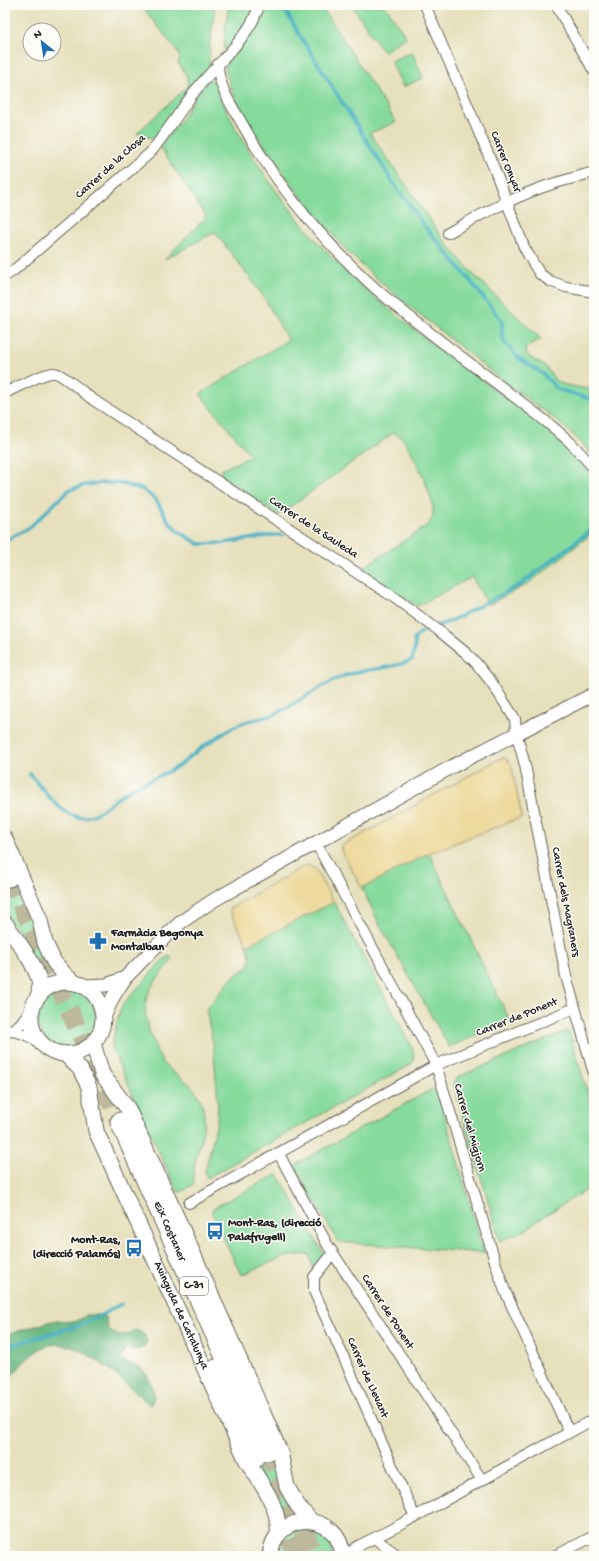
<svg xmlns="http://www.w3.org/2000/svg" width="599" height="1561" viewBox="0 0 599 1561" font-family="'Gochi Hand',sans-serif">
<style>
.green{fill:#85da9c;stroke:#507b5c}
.forest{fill:#6cba84;stroke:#446b50}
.sand{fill:#eeda9e;stroke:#857b5d}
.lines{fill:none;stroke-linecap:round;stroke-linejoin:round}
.stream{stroke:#45b0c3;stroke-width:3.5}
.motorway-tunnel{stroke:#beb99c;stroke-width:19;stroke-dasharray:19 10;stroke-linecap:butt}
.minor-casing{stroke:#636154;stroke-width:12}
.tertiary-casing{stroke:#636154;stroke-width:15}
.secondary-casing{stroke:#636154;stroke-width:17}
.motorway-casing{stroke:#636154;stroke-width:21}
.minor{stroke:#fff;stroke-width:10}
.tertiary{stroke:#fff;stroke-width:13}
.secondary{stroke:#fff;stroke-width:15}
.motorway{stroke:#fff;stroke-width:19}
.labels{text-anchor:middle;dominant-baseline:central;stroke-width:3;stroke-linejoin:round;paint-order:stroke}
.shield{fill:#fdfcf7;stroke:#605f5e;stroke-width:1}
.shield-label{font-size:11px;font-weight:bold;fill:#1c1c1c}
.street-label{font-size:12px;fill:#1c1c1c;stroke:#fdfcf7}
.poi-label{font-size:12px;font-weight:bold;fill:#1c1c1c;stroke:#fdfcf7;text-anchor:start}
</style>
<rect width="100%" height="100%" fill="#fdfcf7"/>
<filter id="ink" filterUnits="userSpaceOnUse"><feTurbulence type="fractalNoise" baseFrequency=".025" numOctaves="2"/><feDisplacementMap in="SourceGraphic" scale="8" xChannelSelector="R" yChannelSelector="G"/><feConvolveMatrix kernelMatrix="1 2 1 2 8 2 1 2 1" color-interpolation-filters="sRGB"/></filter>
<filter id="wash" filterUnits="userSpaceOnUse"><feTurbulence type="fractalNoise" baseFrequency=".012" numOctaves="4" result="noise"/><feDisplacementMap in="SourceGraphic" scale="16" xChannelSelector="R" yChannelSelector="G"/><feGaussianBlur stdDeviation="0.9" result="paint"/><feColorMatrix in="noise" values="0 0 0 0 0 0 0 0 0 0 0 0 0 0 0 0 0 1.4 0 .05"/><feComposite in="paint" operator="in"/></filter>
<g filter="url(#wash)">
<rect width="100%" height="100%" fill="#e6e0bc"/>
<path class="green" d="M 141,5 L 215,5 L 210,45 L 209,70 L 155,139 L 137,133 L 187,87 C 189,76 184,71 178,63 L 180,59 L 178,52 Z
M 229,5 L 255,5 C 247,21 238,38 224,50 L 225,30 Z
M 265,5 L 321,5 L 396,122 L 370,133 L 445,242 L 475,276 L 541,339 L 527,346 L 525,351 L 529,357 L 545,366 L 556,381 L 566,385 L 594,390 L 594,457 C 566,422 524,398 489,370 C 442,331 392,295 348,252 C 339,243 332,233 324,224 C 299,195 276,164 255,132 C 246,117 223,81 226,64 L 256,26 Z
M 359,5 L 385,5 L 406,37 L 383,52 L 354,8 Z
M 412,52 L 423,78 L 403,87 L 391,61 Z
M 209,80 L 213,80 C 239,146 290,215 340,266 C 353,279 368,291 383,304 C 403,320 423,337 444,353 C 496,391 554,427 594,478 L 594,532 L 529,583 L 488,605 L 472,577 L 417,606 L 361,569 L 428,525 C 431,520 434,515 433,508 C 432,494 411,446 401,437 C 399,435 395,434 393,433 L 279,515 L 222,476 L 221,470 L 251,456 L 200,394 L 288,340 L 262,294 L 215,232 L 165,259 L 206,217 L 204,213 L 160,147 L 180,122 L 196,95 Z
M 429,853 L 510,1021 L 449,1047 L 380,925 L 362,888 Z
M 13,874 L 25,897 L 48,966 L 41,970 L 5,912 L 5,877 Z
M 334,902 L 413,1049 L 414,1061 L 410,1065 L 207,1178 L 205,1172 L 217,1122 L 218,1101 L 213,1043 L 206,1009 L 234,976 L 248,967 L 251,959 L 247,945 Z
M 170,956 L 172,960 C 147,991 137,1000 153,1041 C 157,1050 160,1061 167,1067 C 180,1079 194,1083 201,1101 C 212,1130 190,1155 194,1184 L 181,1192 L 177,1191 L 111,1047 L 120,1010 L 125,1002 L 163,960 Z
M38 1019a29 29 0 1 1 58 0a29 29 0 1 1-58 0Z
M 566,1031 L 569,1032 L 594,1113 L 594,1185 L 541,1218 L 526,1230 L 500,1241 L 453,1083 L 458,1077 Z
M 432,1089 L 437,1091 L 439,1096 L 484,1253 L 338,1242 L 296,1169 L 296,1165 L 300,1162 Z
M 276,1175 L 279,1176 L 325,1256 L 313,1268 L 309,1254 L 284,1257 L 241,1275 L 212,1213 L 213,1208 Z
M 271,1448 L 277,1464 L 279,1486 L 289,1506 L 281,1509 L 254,1466 Z
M 310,1530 C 323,1534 333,1542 334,1556 L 277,1556 C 283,1535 288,1531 310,1530 Z"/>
<path class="forest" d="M 87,1315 L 100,1315 L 106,1318 L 109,1331 C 119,1336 124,1337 135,1330 L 140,1332 L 145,1335 L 147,1344 C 141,1351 134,1350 126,1348 L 121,1358 C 127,1364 130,1363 138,1367 C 147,1371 156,1389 153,1400 C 153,1402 151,1404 150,1405 C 127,1385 75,1330 42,1348 C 27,1356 16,1371 5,1384 L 5,1335 L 56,1320 L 75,1322 Z"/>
<path class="sand" d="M 501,758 L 505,758 L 511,764 L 522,817 L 429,853 L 362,888 L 341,851 L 341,846 Z
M 304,866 L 309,866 L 314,868 L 334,902 L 247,945 L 229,909 Z"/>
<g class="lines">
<path class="stream" d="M 282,5 L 299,34 L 394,184 L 427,229 L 464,273 L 502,321 L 502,334 L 504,342 L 520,359 L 543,374 L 557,389 L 594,400
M 5,541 L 30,527 L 69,490 L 85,485 L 103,483 L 117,483 L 142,489 L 156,500 L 169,522 L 178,531 L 199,544 L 224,543 L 274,535 L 282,535
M 30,774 C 42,787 60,815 79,817 C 98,819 111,801 126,792 C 141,782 159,777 175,768 C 185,762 194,753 204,746 C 215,739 226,731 237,725 C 249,719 264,719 275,714 C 301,702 323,682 350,674 C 371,668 393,669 412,660 L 415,645 L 414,639 L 419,634 L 430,628 L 451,621 L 521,584 L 594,528
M 5,1347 L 80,1325 L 96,1318 L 121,1304"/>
</g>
</g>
<g filter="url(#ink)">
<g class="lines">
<path class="motorway-tunnel" d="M 9,877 L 120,1122
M 267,1451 L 315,1556
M 278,1512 L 297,1556"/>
<g class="minor-casing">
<path id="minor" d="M 425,5 L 494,168 L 524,247 L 533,263 L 540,274 L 550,281 L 566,287 L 594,292
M 556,5 L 594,71
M 218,64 C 218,88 233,107 244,127 C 278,187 324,242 375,288 C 432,338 495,380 554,428 L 570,442 L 594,468
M 448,233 C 481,214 516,196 552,184 C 566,180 580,176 594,172
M 5,276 L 13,271 L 150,153 C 166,133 180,111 195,91 C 215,65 251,37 259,5
M 5,393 C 15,388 45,372 54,373 C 62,373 87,396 95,401 L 392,596 L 438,630 L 466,653 L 476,663 L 492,683 L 515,719 L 516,732 L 525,765 L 566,976 L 594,1074
M 316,843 L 436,1065 L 497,1268 L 505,1291 L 569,1432
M 10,1031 L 20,1024 L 34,1006
M 5,1032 C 18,1029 29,1037 40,1042
M 279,1154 L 327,1244 L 482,1480
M 189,1203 L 436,1065 L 575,1008
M 333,1253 L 314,1277 L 314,1291 L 415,1517
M 374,1538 L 399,1556
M 346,1556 L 358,1546 L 396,1527 L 594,1419
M 555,1556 L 594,1536"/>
</g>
<g class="tertiary-casing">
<path id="tertiary" d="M 84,986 L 106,985 L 125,978
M 104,1017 L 113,997 L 125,978 L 169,933 L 181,922 L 214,900 L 453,766 L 594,694"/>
</g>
<g class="secondary-casing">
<g id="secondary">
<path d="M 5,839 L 40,920 L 45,943 L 54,962 L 66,976 L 75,983"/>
<path d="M 5,923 C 17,941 33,960 39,980 C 40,985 39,991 39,996"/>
<circle cx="67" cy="1018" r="36"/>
<path d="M 93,1043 L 102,1074 L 128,1109 L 195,1258 L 280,1452 L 287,1487 L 298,1506 L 312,1522"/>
<path id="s1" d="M 65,1054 L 80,1069 L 89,1087 L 96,1131 L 246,1459 C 259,1482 281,1506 278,1535"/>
<path d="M 270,1556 C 274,1510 339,1510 343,1556"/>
</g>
</g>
<g class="motorway-casing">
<g id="motorway">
<path d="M 5,869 L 9,877"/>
<path id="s2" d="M 120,1122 L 267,1451"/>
<path d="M 216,1369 L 255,1457"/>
</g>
</g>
<use href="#minor" class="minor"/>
<use href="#tertiary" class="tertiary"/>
<use href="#secondary" class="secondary"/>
<use href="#motorway" class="motorway"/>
</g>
</g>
<defs>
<g id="pharmacy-bare" transform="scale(1.38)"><path d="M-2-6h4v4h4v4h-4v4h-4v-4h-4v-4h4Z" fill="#1f6fb2" stroke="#fdfcf7" stroke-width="2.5" paint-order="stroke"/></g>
<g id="bus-bare" transform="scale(1.38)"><path d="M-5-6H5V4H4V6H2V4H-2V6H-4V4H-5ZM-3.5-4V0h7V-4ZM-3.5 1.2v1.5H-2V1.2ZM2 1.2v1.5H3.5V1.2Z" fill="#1f6fb2" stroke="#fdfcf7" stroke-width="2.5" paint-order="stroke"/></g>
</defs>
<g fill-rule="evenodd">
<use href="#pharmacy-bare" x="98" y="941"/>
<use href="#bus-bare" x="215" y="1231"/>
<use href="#bus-bare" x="134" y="1248"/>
</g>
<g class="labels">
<rect class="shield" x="180" y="1277" width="28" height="18" rx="3"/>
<g class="shield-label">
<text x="194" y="1286">C-31</text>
</g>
<g class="street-label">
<text transform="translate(505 162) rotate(68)">Carrer Onyar</text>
<text transform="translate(111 167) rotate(-42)">Carrer de la Closa</text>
<text transform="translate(313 528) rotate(33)">Carrer de la Sauleda</text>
<text transform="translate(565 902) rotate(79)">Carrer dels Magraners</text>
<text transform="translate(517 1018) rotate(-22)">Carrer de Ponent</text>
<text transform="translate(469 1128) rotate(74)">Carrer del Migjorn</text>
<text stroke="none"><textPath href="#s2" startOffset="120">Eix Costaner</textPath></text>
<text transform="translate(387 1312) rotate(57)">Carrer de Ponent</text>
<text stroke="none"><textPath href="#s1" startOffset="289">Avinguda de Catalunya</textPath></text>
<text transform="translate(367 1378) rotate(66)">Carrer de Llevant</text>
</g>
<g class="poi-label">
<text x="111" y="934">Farmàcia Begonya<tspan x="111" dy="14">Montalban</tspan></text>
<text x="228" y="1224">Mont-Ras, (direcció<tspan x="228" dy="14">Palafrugell)</tspan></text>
<text x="121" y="1241" text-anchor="end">Mont-Ras,<tspan x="121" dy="14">(direcció Palamós)</tspan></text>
</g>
</g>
<rect width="599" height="1561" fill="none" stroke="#fdfcf7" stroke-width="20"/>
<g transform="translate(42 42) rotate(330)"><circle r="19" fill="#fdfcf7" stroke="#a3a29f"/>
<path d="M0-3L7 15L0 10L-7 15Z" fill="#1f6fb2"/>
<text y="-6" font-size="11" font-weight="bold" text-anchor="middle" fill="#1c1c1c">N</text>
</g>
</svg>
